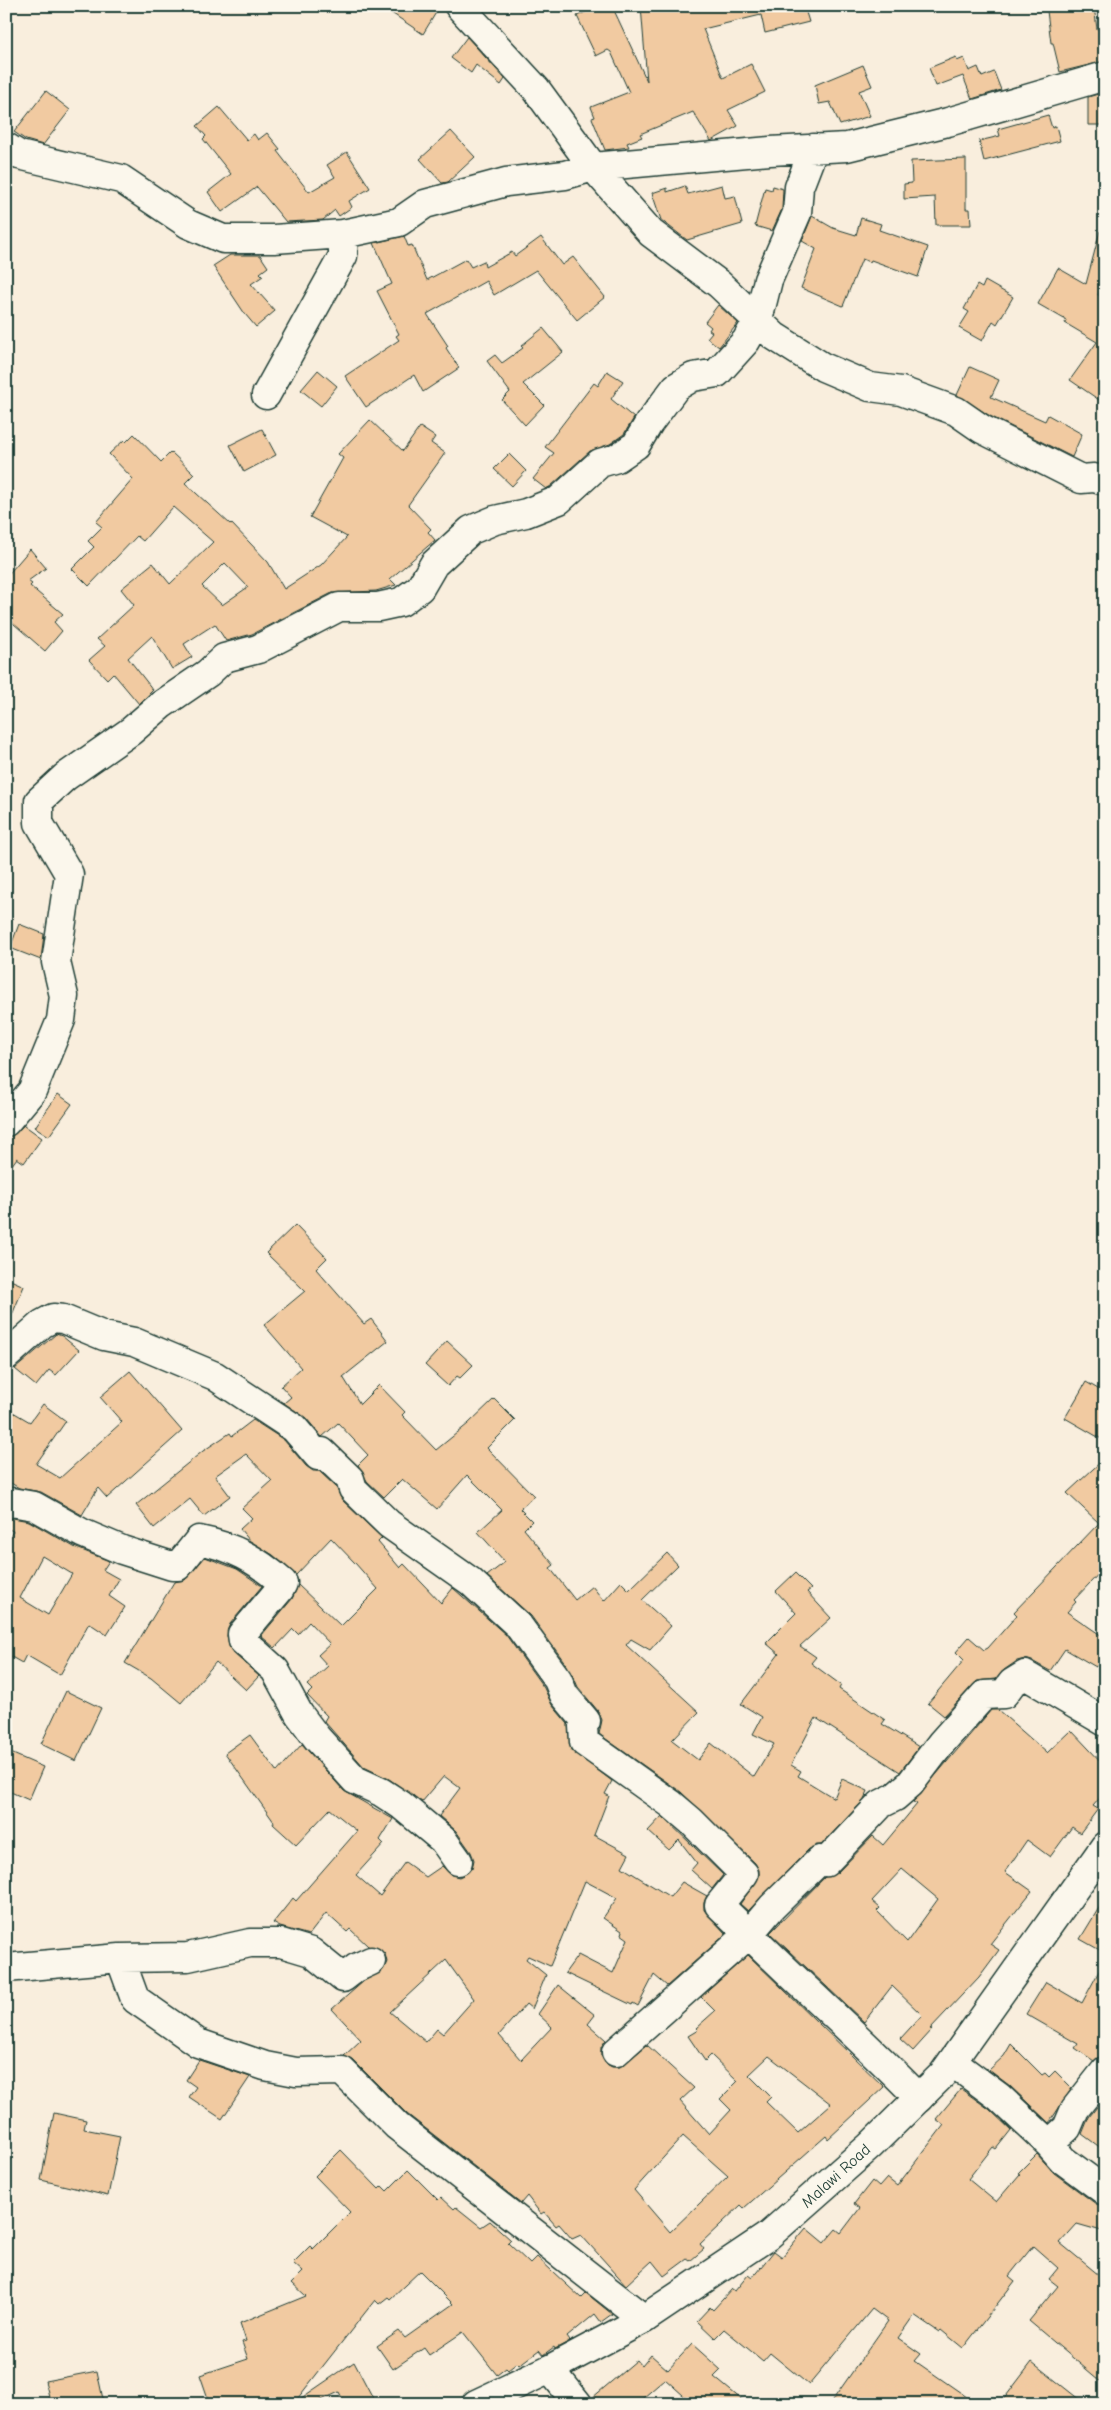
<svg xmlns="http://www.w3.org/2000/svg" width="1111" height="2410" viewBox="0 0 1111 2410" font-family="'Comic Neue',sans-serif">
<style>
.building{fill:#f1caa1;stroke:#1f3d34;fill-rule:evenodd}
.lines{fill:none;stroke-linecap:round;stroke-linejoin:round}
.minor-casing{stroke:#1f3d34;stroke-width:31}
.major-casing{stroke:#1f3d34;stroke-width:31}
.minor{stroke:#fbf7ec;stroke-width:28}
.major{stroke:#fbf7ec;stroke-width:28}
.labels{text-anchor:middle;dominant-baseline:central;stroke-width:4;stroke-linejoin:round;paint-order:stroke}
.street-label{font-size:16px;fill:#1f3d34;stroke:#fbf7ec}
</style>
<rect width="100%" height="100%" fill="#f9eedd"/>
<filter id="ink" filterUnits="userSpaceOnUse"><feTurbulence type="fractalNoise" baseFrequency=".02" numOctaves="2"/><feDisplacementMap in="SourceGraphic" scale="10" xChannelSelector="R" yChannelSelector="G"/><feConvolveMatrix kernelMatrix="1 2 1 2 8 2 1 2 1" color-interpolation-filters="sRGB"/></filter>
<g filter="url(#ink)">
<path class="building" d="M 381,6 L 440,6 L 423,34 Z
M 598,6 L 612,6 L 647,81 L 641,6 L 804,6 L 809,22 L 765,33 L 761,15 L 703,29 L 723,78 L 751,64 L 765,92 L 728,110 L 738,126 L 711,141 L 693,112 L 640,134 L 642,137 L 627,143 L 629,147 L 605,150 L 592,118 L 595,117 L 591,107 L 629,92 L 611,52 L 608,50 L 596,56 L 577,16 Z
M 1085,6 L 1094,6 L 1097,29 L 1099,29 L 1101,38 L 1105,37 L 1105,61 L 1060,72 L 1053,43 L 1051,43 L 1047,11 Z
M 467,37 L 505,79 L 501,85 L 476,65 L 471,73 L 451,58 Z
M 956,57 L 957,61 L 964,58 L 969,71 L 978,67 L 982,77 L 994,72 L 1001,90 L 972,99 L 963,76 L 936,86 L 929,68 Z
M 863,65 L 872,86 L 859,91 L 870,116 L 840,125 L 830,102 L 819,104 L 815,85 Z
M 46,91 L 70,110 L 43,145 L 26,140 L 14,132 Z
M 1105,92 L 1105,125 L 1088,125 L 1088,97 Z
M 219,107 L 247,140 L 254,134 L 258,140 L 267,133 L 280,149 L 277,151 L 309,192 L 335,177 L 327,165 L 347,152 L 370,188 L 349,201 L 352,207 L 339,216 L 335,210 L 323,220 L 286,222 L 257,187 L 222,212 L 208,192 L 231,174 L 203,139 L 206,136 L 197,126 Z
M 1048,115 L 1052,128 L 1056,126 L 1060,141 L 984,161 L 979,141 L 1000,136 L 998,129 Z
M 451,131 L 475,157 L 448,182 L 442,183 L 420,159 Z
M 966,159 L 966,209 L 970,209 L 971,225 L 936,225 L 935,197 L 904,199 L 904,184 L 912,183 L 911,161 Z
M 722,185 L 725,198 L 735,196 L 742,224 L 687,240 L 661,220 L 652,193 L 667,188 L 667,192 L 685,186 L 688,194 Z
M 773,186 L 783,189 L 782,209 L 772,231 L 755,226 L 765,188 L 772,190 Z
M 812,216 L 833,228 L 856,235 L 861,218 L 881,224 L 879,230 L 928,247 L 918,277 L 871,260 L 870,262 L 862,259 L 843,306 L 801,288 L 816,249 L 802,241 Z
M 1100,231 L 1105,232 L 1105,271 L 1098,295 L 1105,298 L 1105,404 L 1070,380 L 1097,342 L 1065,323 L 1066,320 L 1038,304 L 1058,268 L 1086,284 Z
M 404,236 L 408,246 L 412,245 L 427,280 L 466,259 L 471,267 L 484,261 L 485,267 L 512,252 L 515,256 L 541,237 L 562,265 L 573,257 L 605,297 L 577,320 L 536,270 L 494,295 L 486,281 L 427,314 L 448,346 L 446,348 L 459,368 L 423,392 L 414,375 L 366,407 L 345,376 L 399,340 L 396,336 L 399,334 L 377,291 L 392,284 L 374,243 Z
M 230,255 L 260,255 L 268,267 L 260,273 L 263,276 L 251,284 L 275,311 L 256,327 L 245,314 L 213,266 Z
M 985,281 L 1013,297 L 997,324 L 993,321 L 982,341 L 959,328 L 969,312 L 964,309 L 977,285 L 982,288 Z
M 718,305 L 738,323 L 719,347 L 707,338 L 712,332 L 709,330 L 711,327 L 705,322 Z
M 543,328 L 563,352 L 523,384 L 544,405 L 525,425 L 502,400 L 510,392 L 487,361 L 495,355 L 502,363 L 523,348 L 521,346 Z
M 970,367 L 999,380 L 991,397 L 1045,421 L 1048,415 L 1082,434 L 1072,457 L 990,416 L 957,395 Z
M 318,370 L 337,386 L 321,406 L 301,390 Z
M 607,371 L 623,381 L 611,399 L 634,418 L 624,434 L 610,444 L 590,451 L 551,486 L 546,489 L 533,479 L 554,453 L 545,447 L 594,383 L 598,386 Z
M 370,420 L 403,451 L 420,427 L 435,437 L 431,443 L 445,453 L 408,505 L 431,529 L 428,532 L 435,540 L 390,579 L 396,585 L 376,591 L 332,593 L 252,634 L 226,641 L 215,624 L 184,644 L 192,657 L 172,669 L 152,636 L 128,658 L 153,690 L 139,704 L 113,673 L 107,679 L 89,660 L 105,646 L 97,639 L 134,605 L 121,589 L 153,563 L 170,584 L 213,542 L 173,507 L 143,541 L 137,536 L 89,586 L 72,569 L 94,547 L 88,541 L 102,527 L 96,522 L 133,479 L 109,454 L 124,440 L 126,442 L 134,434 L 161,462 L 171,452 L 194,474 L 185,483 L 230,524 L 231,523 L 268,562 L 284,589 L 321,565 L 347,537 L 310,517 L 343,458 L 338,454 ZM 225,563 L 248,587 L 222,605 L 202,586 Z
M 262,429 L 276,455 L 244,472 L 230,445 Z
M 509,454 L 526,471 L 512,486 L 494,469 Z
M 30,549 L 46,568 L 28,581 L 32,584 L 30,586 L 63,614 L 54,622 L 62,631 L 45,651 L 6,617 L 6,577 Z
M 19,924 L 44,934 L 41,960 L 10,948 Z
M 58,1094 L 72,1104 L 49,1136 L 35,1127 Z
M 24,1125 L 42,1138 L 24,1163 L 17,1158 L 6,1173 L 6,1137 L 12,1136 Z
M 295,1225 L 327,1258 L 316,1269 L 364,1324 L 371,1319 L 388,1341 L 343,1377 L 360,1404 L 379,1385 L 405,1412 L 402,1415 L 436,1450 L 468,1424 L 494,1399 L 515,1420 L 487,1448 L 534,1496 L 520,1509 L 532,1521 L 524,1529 L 554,1565 L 550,1568 L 575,1600 L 592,1586 L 604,1601 L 621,1582 L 629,1590 L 667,1553 L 678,1565 L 642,1600 L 671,1626 L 650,1650 L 631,1639 L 626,1645 L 699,1712 L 672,1740 L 698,1760 L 711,1743 L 754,1777 L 774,1744 L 753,1734 L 762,1717 L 741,1704 L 779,1654 L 766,1643 L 796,1613 L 776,1591 L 795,1573 L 811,1589 L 807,1592 L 831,1618 L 800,1646 L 816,1657 L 811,1663 L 841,1685 L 839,1689 L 885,1720 L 882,1724 L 919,1747 L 900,1772 L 816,1718 L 791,1765 L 801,1771 L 798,1776 L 834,1798 L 842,1779 L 868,1791 L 864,1800 L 821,1845 L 809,1849 L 748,1911 L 740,1904 L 759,1877 L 759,1870 L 755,1863 L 681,1792 L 599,1734 L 602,1720 L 598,1711 L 578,1687 L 571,1671 L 531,1616 L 487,1576 L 505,1562 L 478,1532 L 502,1510 L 467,1475 L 437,1509 L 402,1479 L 384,1497 L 367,1481 L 358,1465 L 368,1455 L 338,1423 L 322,1437 L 306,1418 L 284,1403 L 291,1397 L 281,1386 L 301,1368 L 264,1325 L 305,1291 L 266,1253 Z
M 6,1278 L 24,1286 L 7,1327 L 13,1329 L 6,1335 Z
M 56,1334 L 62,1336 L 79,1350 L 56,1375 L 49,1370 L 36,1386 L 15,1369 Z
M 447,1341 L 473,1365 L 460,1378 L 457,1376 L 448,1386 L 425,1365 Z
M 130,1371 L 182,1431 L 107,1498 L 98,1488 L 82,1515 L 41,1492 L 19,1488 L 6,1480 L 6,1408 L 30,1422 L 43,1404 L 66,1421 L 36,1464 L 60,1478 L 122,1422 L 100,1397 Z
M 1086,1382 L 1105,1393 L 1105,1441 L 1065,1418 Z
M 253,1420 L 284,1440 L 306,1466 L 313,1471 L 319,1471 L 336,1487 L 342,1500 L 382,1538 L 378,1542 L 400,1568 L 404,1564 L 441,1603 L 453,1588 L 506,1635 L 544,1688 L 552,1705 L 568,1724 L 571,1750 L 612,1781 L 605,1794 L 609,1796 L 594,1835 L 629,1854 L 622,1867 L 670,1897 L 682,1882 L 707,1896 L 704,1903 L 704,1910 L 726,1934 L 667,1986 L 654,1975 L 638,2006 L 633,2003 L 632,2005 L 565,1973 L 578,1955 L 613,1973 L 628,1939 L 621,1934 L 622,1931 L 603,1918 L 617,1898 L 585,1881 L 550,1966 L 528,1956 L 526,1959 L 546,1975 L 532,2009 L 526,2004 L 499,2035 L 521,2060 L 552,2027 L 538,2014 L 558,1985 L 595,2015 L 588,2024 L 606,2040 L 601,2047 L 601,2055 L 605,2063 L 612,2067 L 620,2067 L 647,2045 L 694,2088 L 680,2101 L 709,2134 L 731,2110 L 720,2099 L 738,2081 L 711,2055 L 705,2061 L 688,2036 L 698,2030 L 696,2028 L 715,2011 L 701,1997 L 748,1955 L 884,2087 L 828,2139 L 826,2136 L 744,2208 L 741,2205 L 700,2244 L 704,2249 L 690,2261 L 687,2259 L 664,2276 L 652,2261 L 626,2285 L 581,2235 L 572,2239 L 559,2224 L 556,2226 L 544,2212 L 541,2214 L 527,2196 L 521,2203 L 407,2114 L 353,2060 L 344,2056 L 361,2040 L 332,2009 L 364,1981 L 383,1970 L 387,1962 L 385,1954 L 380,1949 L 368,1946 L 350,1929 L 347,1932 L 326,1913 L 309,1935 L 280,1927 L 273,1923 L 293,1898 L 296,1901 L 357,1831 L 330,1809 L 296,1845 L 273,1824 L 274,1822 L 225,1753 L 250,1735 L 277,1772 L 302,1744 L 344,1791 L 393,1819 L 380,1840 L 384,1844 L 356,1875 L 380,1896 L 405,1862 L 426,1877 L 442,1866 L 451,1875 L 459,1877 L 467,1873 L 472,1868 L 474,1860 L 471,1852 L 456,1831 L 439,1816 L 460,1788 L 444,1776 L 422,1802 L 389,1779 L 364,1767 L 324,1721 L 327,1716 L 307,1695 L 312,1690 L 307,1685 L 328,1666 L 318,1655 L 330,1644 L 309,1622 L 298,1634 L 293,1629 L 275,1648 L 261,1636 L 292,1599 L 298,1585 L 341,1626 L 378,1589 L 355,1563 L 331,1538 L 296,1575 L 273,1555 L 250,1541 L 240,1529 L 252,1518 L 242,1508 L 272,1481 L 246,1454 L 215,1476 L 230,1496 L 204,1516 L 190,1499 L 154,1528 L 136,1505 L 203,1451 L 230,1433 L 232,1436 ZM 446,1960 L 474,1999 L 443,2034 L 437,2029 L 426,2042 L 390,2012 ZM 769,2056 L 831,2104 L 798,2133 L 766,2102 L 771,2097 L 749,2075 ZM 683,2136 L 728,2176 L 670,2232 L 634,2190 Z
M 1105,1458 L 1105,1567 L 1074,1600 L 1076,1602 L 1067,1612 L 1105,1638 L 1105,1654 L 1096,1667 L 1065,1649 L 1050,1671 L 1032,1661 L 1025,1659 L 1017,1661 L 1004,1670 L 996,1679 L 977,1681 L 944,1716 L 928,1703 L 964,1660 L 956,1652 L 969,1637 L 984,1650 L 988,1648 L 1017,1615 L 1014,1612 L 1099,1523 L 1067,1493 Z
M 13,1518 L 29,1521 L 74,1547 L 109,1561 L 103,1570 L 119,1579 L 109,1596 L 125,1607 L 107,1635 L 89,1623 L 60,1675 L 26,1655 L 22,1663 L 6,1654 L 6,1543 L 13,1531 L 6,1528 L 6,1521 ZM 42,1556 L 72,1574 L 48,1615 L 20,1598 Z
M 205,1557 L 237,1569 L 262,1586 L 230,1624 L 227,1636 L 233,1653 L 259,1676 L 246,1690 L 216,1662 L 181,1703 L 151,1678 L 125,1663 L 174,1582 L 185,1580 Z
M 66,1691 L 101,1708 L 76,1761 L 41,1744 Z
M 991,1710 L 998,1710 L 1047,1753 L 1071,1730 L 1105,1766 L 1105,1792 L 1093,1806 L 1098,1809 L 1080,1833 L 1072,1827 L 1050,1857 L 1027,1840 L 1005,1872 L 1032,1891 L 990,1944 L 999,1950 L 979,1977 L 930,2029 L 932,2030 L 913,2051 L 900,2039 L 922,2015 L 892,1986 L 864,2022 L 770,1933 L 825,1877 L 837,1873 L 873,1836 L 883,1845 L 917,1804 L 913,1802 ZM 902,1869 L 938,1899 L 907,1942 L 877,1911 L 880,1908 L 872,1901 Z
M 6,1751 L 43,1767 L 29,1800 L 6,1790 Z
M 662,1816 L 723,1875 L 712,1889 L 691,1870 L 697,1863 L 679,1840 L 669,1850 L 648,1831 Z
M 1105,1898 L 1105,1953 L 1080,1939 Z
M 1105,1960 L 1105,2056 L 1094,2061 L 1075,2048 L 1078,2044 L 1026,2014 L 1046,1982 L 1082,2003 Z
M 1011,2044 L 1042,2075 L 1045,2073 L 1049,2077 L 1055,2071 L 1072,2088 L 1049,2123 L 1010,2086 L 989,2070 L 1004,2056 Z
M 199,2060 L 250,2077 L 222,2119 L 189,2097 L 196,2087 L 186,2080 Z
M 961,2089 L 989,2109 L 1011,2130 L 996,2149 L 993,2147 L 968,2179 L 996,2202 L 1020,2174 L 1018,2173 L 1037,2154 L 1054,2173 L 1096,2204 L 1105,2206 L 1105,2232 L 1077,2224 L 1060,2243 L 1105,2280 L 1105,2385 L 1029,2321 L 1058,2286 L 1049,2279 L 1058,2268 L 1033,2246 L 1009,2276 L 1015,2281 L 963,2348 L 941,2330 L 939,2332 L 914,2315 L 898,2338 L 921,2354 L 915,2361 L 977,2404 L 830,2404 L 888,2321 L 872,2309 L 809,2385 L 770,2353 L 763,2361 L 724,2329 L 715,2338 L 697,2321 L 710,2307 L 713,2310 L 732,2289 L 735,2291 L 748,2275 L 752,2278 L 774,2251 L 782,2257 L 806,2228 L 824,2243 L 836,2229 L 841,2233 L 860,2208 L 854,2204 L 872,2181 L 879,2187 L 887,2178 L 897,2186 L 944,2125 L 936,2119 Z
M 1105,2097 L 1105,2151 L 1082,2134 L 1089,2117 Z
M 54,2113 L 86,2120 L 84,2129 L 120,2136 L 108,2196 L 41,2180 Z
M 341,2150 L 379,2189 L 382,2186 L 387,2191 L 408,2170 L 438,2200 L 441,2197 L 454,2209 L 456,2207 L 481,2227 L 490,2221 L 511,2240 L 508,2243 L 530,2264 L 537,2257 L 581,2298 L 586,2293 L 612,2314 L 601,2322 L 595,2314 L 567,2337 L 570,2341 L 555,2349 L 554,2347 L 543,2355 L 539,2350 L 519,2365 L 517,2363 L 508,2370 L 506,2368 L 497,2375 L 463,2332 L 429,2355 L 424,2348 L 393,2369 L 377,2346 L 399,2331 L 405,2338 L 453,2304 L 420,2271 L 390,2299 L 388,2297 L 379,2304 L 375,2300 L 294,2403 L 354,2362 L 373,2398 L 363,2404 L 345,2404 L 339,2392 L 313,2404 L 210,2404 L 200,2375 L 248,2359 L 242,2342 L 246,2341 L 240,2323 L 306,2296 L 292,2283 L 303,2272 L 293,2263 L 310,2246 L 313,2249 L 350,2212 L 315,2176 Z
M 692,2344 L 721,2370 L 714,2377 L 747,2404 L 693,2404 L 665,2379 L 636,2404 L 593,2404 L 592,2398 L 637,2360 L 642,2366 L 651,2355 L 668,2370 Z
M 1032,2362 L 1085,2404 L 1000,2404 Z
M 97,2371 L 104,2404 L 51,2404 L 45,2381 Z"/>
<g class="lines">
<g class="minor-casing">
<path id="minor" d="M 459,6 L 536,89 L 593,167 L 651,233 L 719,284 L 774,336 L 823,367 L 870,387 L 901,391 L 956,411 L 982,429 L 1081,479 L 1094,478 L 1105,481
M 6,147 L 19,155 L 121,179 L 188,224 L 223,239 L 274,239 L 343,234 L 399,222 L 425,204 L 506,182 L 565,175 L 593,167 L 770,151 L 847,147 L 948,122 L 1105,76
M 266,395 L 343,256 L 343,234
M 6,1122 L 32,1091 L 61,1020 L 64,996 L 56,962 L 69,874 L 39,823 L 39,801 L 65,777 L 131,731 L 161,705 L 208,673 L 224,658 L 258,649 L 339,607 L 378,607 L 401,602 L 420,588 L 434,564 L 471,530 L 495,520 L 526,513 L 559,500 L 600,463 L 617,458 L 636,445 L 649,423 L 676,387 L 693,377 L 717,373 L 746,341 L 758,320 L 768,280 L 797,213 L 799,187 L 814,148
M 6,1356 L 42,1324 L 53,1318 L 63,1319 L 104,1336 L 134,1342 L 215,1376 L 294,1428 L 318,1456 L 322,1452 L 350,1479 L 353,1489 L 389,1524 L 470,1581 L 518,1625 L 558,1680 L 564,1695 L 586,1721 L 583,1726 L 584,1742 L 671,1804 L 691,1821 L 744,1874 L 719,1905 L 749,1934 L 772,1907 L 820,1860 L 826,1862 L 881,1804 L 895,1797 L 910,1784 L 942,1742 L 984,1695 L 1004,1694 L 1012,1683 L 1025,1675 L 1105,1722
M 6,1504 L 11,1502 L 34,1506 L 82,1533 L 122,1550 L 172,1566 L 178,1566 L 199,1540 C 234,1547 256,1559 283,1583 L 280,1589 L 242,1634 L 243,1641 L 275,1670 L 299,1714 L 317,1738 L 355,1780 L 381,1792 L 401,1805 L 443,1840 L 458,1861
M 120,1958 L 135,1999 L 198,2043 L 265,2066 L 296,2072 L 342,2071 L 397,2126 L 644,2319
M 6,1968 L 120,1958 L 188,1957 L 250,1943 L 281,1943 L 311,1952 L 343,1978 L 356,1968 L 371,1961
M 616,2052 L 749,1934 C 805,1990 864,2041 919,2098
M 952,2062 L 999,2097 L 1049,2144 L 1067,2128 L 1075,2109 L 1105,2071
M 1049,2144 L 1063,2160 L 1105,2191
M 550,2369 L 578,2404"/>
</g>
<g class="major-casing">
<path id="major" d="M 476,2404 L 550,2369 L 644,2319 L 768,2236 L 870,2146 L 943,2074 L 1105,1846"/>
</g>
<use href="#minor" class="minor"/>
<use href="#major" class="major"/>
</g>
</g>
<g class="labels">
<g class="street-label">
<text transform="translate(836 2176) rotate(-42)">Malawi Road</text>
</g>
</g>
<rect width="1111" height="2410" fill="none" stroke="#fbf7ec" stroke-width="25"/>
<rect x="12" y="12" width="1086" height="2385" fill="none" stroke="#1f3d34" stroke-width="2" filter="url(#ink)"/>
</svg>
